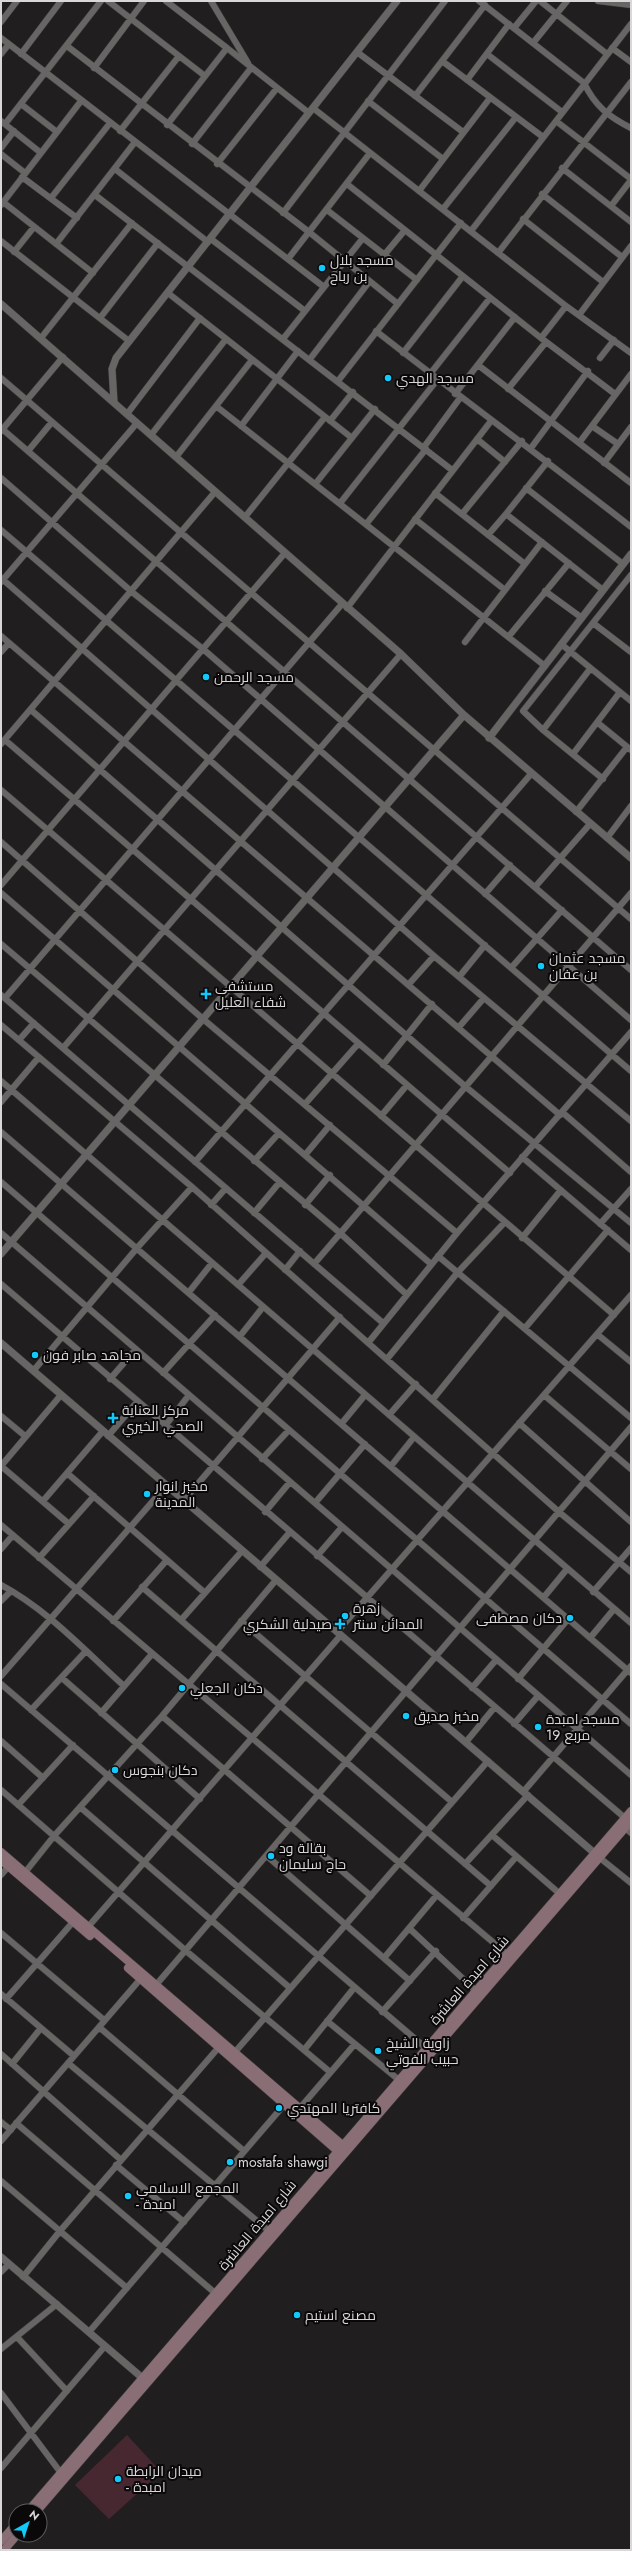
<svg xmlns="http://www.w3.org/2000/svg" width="632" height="2551" viewBox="0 0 632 2551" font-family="Jost,Cairo,sans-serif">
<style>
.green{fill:#472730}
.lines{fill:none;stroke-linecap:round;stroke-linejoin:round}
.minor-casing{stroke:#3c3a3b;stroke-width:7}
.tertiary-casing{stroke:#3c3a3b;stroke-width:8}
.secondary-casing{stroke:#3c3a3b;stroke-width:9}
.minor{stroke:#686565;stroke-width:6}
.tertiary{stroke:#686565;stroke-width:7}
.secondary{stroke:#896e75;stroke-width:8}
.poi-dot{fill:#0fcafa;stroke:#0a0809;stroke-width:1.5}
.labels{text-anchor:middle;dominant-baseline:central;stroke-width:4;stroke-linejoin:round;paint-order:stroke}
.poi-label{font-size:14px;fill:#d9d7d8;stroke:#0a0809;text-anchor:start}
.street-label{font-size:14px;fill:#d9d7d8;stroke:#0a0809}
</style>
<rect width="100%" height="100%" fill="#211e1f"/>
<path class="green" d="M 127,2435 L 161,2472 L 109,2519 L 75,2485 Z"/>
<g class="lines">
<g class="minor-casing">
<path id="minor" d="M 108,1 L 205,76
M 166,1 L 227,48
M 211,1 L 248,63
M 479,1 L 584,83 C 595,106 609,117 631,128
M 540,1 L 607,54
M 598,1 L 631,5
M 485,5 L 442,61 L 543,137
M 1,22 L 17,1
M 514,28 L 536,1
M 1,38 L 324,287
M 533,43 L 567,1
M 67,46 L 309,232 L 398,304
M 612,48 L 631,62
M 357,52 L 463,132
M 1,54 L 9,44
M 21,54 L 61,1
M 487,54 L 562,112
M 94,68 L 144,1
M 467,80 L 509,24
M 415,96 L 442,61
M 368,101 L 443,159
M 21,104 L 57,132
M 313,108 L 566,306 L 631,353
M 1,121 L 41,153
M 556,121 L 631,179
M 5,124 L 101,1
M 167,125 L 227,48 L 309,113
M 120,131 L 179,56
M 192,144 L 251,68
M 1,148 L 14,131
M 1,154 L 25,173
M 217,164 L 277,88
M 562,168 L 631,222
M 115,169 L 208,242
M 22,177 L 77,218
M 347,184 L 541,338 L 615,394
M 419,191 L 490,98
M 542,194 L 622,257
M 95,195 L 452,470
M 51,198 L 110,123
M 3,202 L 93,273
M 1,205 L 81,101
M 611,206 L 631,180
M 443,209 L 516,117
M 327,210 L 417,280
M 283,213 L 445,1
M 523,219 L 603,282
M 471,231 L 631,24
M 211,239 L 305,311
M 1,241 L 129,341
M 56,244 L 135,142
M 14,252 L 34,227
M 498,253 L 631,82
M 385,254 L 405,230
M 288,259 L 370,153
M 168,293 L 352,438
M 579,315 L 631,246
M 100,318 L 158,243
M 376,331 C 460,397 547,461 631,527
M 41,338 L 132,223
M 541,338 L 566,306
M 283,339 L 363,238
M 403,353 L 463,276
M 600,358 L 614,340
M 310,359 L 369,282
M 478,365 L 631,483
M 430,374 L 490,298
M 1,378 L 631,919
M 338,381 L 461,223
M 508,389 L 546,342
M 455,394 L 515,317
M 216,406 L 545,666
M 127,414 L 200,318
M 330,421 L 353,392
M 241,426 L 298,351
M 592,426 L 618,444
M 1,428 L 631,970
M 1,431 L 63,357
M 151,435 L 226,339
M 477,439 L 505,462
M 579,443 L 631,374
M 424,447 L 460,398
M 531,448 L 588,371
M 28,451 L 52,422
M 176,457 L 252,360
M 604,463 L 631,427
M 1,478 L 132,592 L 203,649 L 631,1020
M 316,483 L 375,409
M 526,488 L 623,564
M 435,493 L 525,564
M 341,502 L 437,380
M 462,514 L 522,441
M 506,514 L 548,461
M 245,517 L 325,417
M 415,519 L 505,590
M 367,523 L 426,449
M 1,530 L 631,1071
M 488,535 L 506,514 L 603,590
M 1,578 L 434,956 L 631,1121
M 1,582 L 137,423
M 545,591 L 582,618
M 347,608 L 491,421
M 593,623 L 631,652
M 1,636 L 560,1115
M 509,636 L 569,563
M 465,642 L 542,542
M 561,644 L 631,701
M 1,652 L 9,643
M 31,710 L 466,1087 L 631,1223
M 598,723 L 631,750
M 543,730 L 590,669
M 5,740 L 510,1173
M 1,744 L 215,492
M 573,754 L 620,692
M 603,779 L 543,730 L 523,711 L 631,575
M 1,790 L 614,1315
M 576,812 L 627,747
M 607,838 L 631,806
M 1,842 L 203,1019 L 457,1233
M 1,885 L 285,553
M 535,887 L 590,824
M 1,893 L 431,1264
M 485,894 L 510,865
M 1,944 L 340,1233 L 406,1294
M 511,968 L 562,910
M 459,977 L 485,945
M 409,984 L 434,956
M 1,995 L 383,1323
M 5,998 L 342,604
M 1,1025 L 192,1187 L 559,1512 L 631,1572
M 459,1027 L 484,998
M 19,1040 L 34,1023
M 63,1048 L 401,654
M 383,1065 L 432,1004
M 1,1081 L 631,1623
M 1,1102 L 39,1057
M 305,1104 L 358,1044
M 562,1112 L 631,1172
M 381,1116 L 407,1085
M 1,1132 L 631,1673
M 305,1155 L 330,1125
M 522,1157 L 631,1250
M 254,1161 L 279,1133
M 195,1162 L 531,774
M 1,1182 L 631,1724
M 211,1205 L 226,1188
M 305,1205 L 330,1175
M 254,1213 L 279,1183
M 600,1224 L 631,1189
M 1,1233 L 631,1775
M 522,1238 L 561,1190
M 438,1256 L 631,1418
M 314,1264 L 631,893
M 285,1270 L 300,1251
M 1,1284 L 625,1818
M 238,1285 L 266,1253
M 189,1292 L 212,1263
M 525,1328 L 608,1230
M 597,1334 L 631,1362
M 240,1336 L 263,1307
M 368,1343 L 457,1233 L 631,1032
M 387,1359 L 458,1272 L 504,1223
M 34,1370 L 137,1248 L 192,1187
M 163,1373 L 215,1315
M 110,1379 L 136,1349
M 544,1395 L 631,1469
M 433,1399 L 504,1311
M 389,1415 L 416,1384
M 1,1416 L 25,1436
M 342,1423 L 365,1395
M 519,1423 L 631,1522
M 165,1426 L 189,1395
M 108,1436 L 137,1402
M 262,1459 L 289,1430
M 1,1466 L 61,1395
M 1,1466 L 69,1524
M 391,1466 L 414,1437
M 67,1473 L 205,1593
M 184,1500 L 340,1317
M 43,1501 L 103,1431
M 315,1503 L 365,1444
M 265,1512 L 290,1482
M 1,1525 L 508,1955
M 1,1549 L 13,1535
M 317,1556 L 342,1527
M 39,1558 L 94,1496
M 260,1567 L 290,1532
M 1,1585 C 48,1610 85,1651 124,1686
M 142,1587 L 491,1886
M 593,1592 L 631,1548
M 544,1597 L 567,1569
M 1,1601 L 11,1591
M 181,1620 L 242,1551
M 113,1621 L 167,1560
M 241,1621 L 452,1802
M 337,1632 L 631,1295
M 590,1638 L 614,1609
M 1,1676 L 166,1486
M 62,1678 L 200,1799
M 518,1679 L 568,1619
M 1,1684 L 427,2049
M 472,1688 L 496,1660
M 31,1710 L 86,1651
M 101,1713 L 152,1654
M 162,1716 L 371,1896
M 514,1724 L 538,1696
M 1,1741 L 43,1778
M 466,1742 L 494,1708
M 1,1790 L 185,1950 L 330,2072
M 524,1791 L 631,1666
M 18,1805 L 73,1745
M 80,1807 L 290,1988
M 625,1828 L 631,1833
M 492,1835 L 560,1894
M 267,1856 L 410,1981
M 600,1858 L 631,1883
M 465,1864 L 528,1795
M 1,1875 L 9,1866
M 23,1875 L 54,1836 L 162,1716 L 276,1580
M 463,1918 L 516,1857
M 88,1927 L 341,1635
M 409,1928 L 476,1991
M 1,1933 L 104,2020
M 384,1958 L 436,1896
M 156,1985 L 631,1427
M 1,1994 L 74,2056
M 6,1999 L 73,1922
M 382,2012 L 436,1951
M 327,2021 L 399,2080
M 99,2027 L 244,2151
M 304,2050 L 354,1988
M 235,2052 L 488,1761
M 1,2054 L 121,2160
M 68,2063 L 269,2231
M 12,2064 L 41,2028
M 300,2108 L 354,2045
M 1,2122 L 11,2130
M 16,2123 L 215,2293
M 1,2141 L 143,1976
M 116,2165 L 184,2222
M 1,2181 L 127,2288
M 1,2272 L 9,2264
M 23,2277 L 60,2231 L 219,2047
M 89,2332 L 284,2105
M 17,2337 L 67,2391
M 1,2349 L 57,2304
M 1,2393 L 61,2473
M 1,2468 L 105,2346"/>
</g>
<g class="tertiary-casing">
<path id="tertiary" d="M 1,304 L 401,654 L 464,715 L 1,1254
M 114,402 L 112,369 L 116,358 L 397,1
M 464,715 L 631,858
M 489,738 L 631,554
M 1,1343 L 599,1857
M 1,2257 L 146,2381"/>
</g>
<g class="secondary-casing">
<path id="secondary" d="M 1,1852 L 346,2148
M 1,1860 L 90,1936
M 128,1968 L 341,2154
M 28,2511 L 631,1811
M 37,2511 L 631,1821
M 1,2541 L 16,2524
M 4,2550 L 17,2535"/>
</g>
<use href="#minor" class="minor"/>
<use href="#tertiary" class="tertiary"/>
<use href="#secondary" class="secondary"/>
</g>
<g class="poi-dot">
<circle cx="322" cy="268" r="4"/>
<circle cx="388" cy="378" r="4"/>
<circle cx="206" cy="677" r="4"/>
<circle cx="541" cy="966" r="4"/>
<path d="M204 988h4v4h4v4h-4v4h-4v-4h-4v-4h4z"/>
<circle cx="35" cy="1355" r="4"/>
<path d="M111 1412h4v4h4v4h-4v4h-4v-4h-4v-4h4z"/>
<circle cx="147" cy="1494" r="4"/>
<circle cx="345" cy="1616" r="4"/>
<circle cx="570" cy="1618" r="4"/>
<path d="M338 1618h4v4h4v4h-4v4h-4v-4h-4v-4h4z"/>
<circle cx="182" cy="1688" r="4"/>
<circle cx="406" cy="1716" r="4"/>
<circle cx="538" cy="1727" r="4"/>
<circle cx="115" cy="1770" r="4"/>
<circle cx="271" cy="1856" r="4"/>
<circle cx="378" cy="2051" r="4"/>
<circle cx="279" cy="2108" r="4"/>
<circle cx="230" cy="2162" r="4"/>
<circle cx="128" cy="2196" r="4"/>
<circle cx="297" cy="2315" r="4"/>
<circle cx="118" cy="2479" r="4"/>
</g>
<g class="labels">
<g class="poi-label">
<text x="330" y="260">مسجد بلال<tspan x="330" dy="16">بن رباح</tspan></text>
<text x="396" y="378">مسجد الهدي</text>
<text x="214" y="677">مسجد الرحمن</text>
<text x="549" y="958">مسجد عثمان<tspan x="549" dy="16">بن عفان</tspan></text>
<text x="215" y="986">مستشفى<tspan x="215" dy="16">شفاء العليل</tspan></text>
<text x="43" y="1355">مجاهد صابر فون</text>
<text x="122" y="1410">مركز العناية<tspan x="122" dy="16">الصحي الخيري</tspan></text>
<text x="155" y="1486">مخبز انوار<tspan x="155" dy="16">المدينة</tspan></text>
<text x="353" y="1608">زهرة<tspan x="353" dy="16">المدائن سنتر</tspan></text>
<text x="562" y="1618" text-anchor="end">دكان مصطفى</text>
<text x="332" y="1624" text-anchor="end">صيدلية الشكري</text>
<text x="190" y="1688">دكان الجعلي</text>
<text x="414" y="1716">مخبز صديق</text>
<text x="546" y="1719">مسجد امبدة<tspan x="546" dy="16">مربع 19</tspan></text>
<text x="123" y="1770">دكان بنجوس</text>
<text x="279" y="1848">بقالة ود<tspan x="279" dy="16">حاج سليمان</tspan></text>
<text x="386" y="2043">زاوية الشيخ<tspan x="386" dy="16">حبيب الفوتي</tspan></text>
<text x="287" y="2108">كافتريا المهتدي</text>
<text x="238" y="2162">mostafa shawgi</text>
<text x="136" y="2188">المجمع الاسلامي<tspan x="136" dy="16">- امبدة</tspan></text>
<text x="305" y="2315">مصنع استيم</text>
<text x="126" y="2471">ميدان الرابطة<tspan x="126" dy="16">- امبدة</tspan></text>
</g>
<g class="street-label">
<text transform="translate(469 1980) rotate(-49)">شارع امبدة العاشرة</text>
<text transform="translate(257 2225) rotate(-50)">شارع امبدة العاشرة</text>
</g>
</g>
<rect width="632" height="2551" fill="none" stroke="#d9d7d8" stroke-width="4"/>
<g transform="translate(28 2523) rotate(39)"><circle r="19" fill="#0a0809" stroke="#5d5b5c"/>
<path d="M0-3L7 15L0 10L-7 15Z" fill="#0fcafa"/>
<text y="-6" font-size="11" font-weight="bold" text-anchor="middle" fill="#d9d7d8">N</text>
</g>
</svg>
